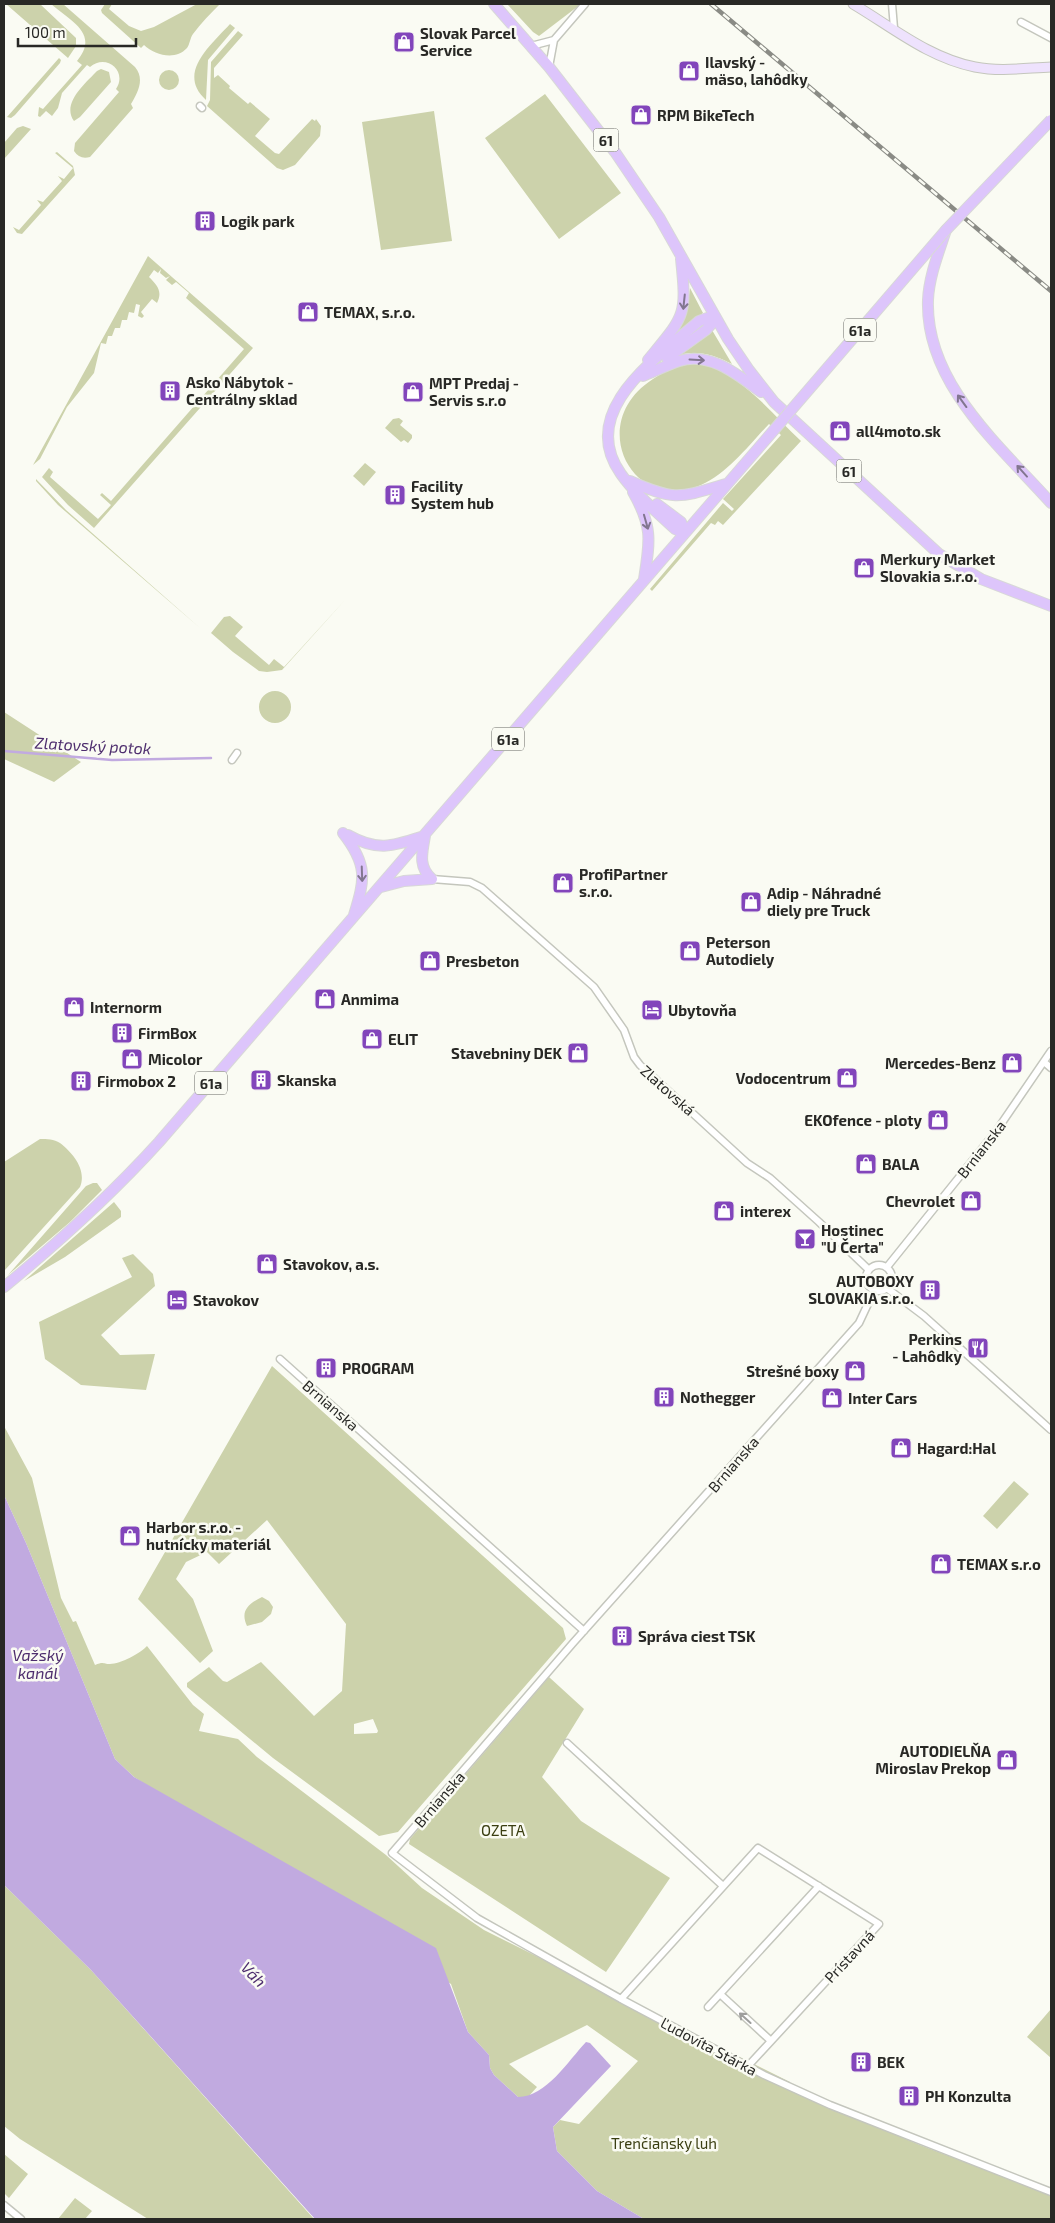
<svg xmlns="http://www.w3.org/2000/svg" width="1055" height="2223" viewBox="0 0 1055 2223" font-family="'Exo 2',sans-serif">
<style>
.green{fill:#ccd2ab;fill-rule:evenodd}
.water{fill:#c1aae0}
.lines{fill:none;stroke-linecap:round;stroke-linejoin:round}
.stream{stroke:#c1aae0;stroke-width:2.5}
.street-casing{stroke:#c4c6bd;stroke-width:9}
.secondary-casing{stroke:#c4c6bd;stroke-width:11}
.primary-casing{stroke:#d8d8d8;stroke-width:12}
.street{stroke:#fff;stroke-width:6}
.secondary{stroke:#eee2fd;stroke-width:9}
.primary{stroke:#ddc5fb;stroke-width:10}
.rail-casing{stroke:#8a8b85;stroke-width:4.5}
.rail{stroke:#fafbf3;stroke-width:2.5;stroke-dasharray:8;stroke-linecap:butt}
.primary-bridge-casing{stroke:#d8d8d8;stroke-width:12;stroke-linecap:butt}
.primary-bridge{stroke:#ddc5fb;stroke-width:10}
.oneway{stroke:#827690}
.oneway2{stroke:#9e9e9d}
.labels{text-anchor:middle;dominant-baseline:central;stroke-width:5;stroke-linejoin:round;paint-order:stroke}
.shield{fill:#fafbf3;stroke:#676763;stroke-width:1}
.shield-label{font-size:14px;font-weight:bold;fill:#282825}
.poi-label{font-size:15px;font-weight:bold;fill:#282825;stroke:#fafbf3;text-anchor:start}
.street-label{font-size:15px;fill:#282825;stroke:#fafbf3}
.park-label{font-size:15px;fill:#3a3e11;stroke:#fafbf3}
.water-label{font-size:16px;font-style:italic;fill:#4e2e6e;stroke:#fafbf3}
</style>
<rect width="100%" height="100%" fill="#fafbf3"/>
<path class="green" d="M 6,4 L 40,4 L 76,38 L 76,46 L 68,58 Z
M 51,4 L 63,4 L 135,67 C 145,79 138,92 131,104 L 133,108 L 90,157 C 83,159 78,157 74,151 L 75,143 L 119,92 L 116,89 C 128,71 106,53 90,67 L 87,65 L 62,93 L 58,108 L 52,116 L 46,111 L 40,117 L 38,116 L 39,107 L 43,109 L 82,65 L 77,61 C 100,33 70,21 51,4 Z
M 105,4 L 112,4 L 109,9 L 129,26 L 141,31 L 154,27 L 197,4 L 220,4 C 211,13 201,23 193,34 C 190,38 190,44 187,48 C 175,61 155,55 144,45 L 141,48 L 102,13 L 101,10 Z
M 507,4 L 581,4 L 539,36 L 533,32 Z
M 230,24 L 235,28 L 208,60 L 206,100 C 176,73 211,45 230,24 Z
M 238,31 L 243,35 L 214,68 L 214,78 L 218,75 L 230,86 L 229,88 L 248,104 L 250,102 L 270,119 L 255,136 L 275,153 L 279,154 L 312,119 L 315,121 L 316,119 L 321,126 L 320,136 L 295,165 L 283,170 L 277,168 L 207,106 L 210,100 L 211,62 Z
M 59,58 L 61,60 L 60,63 L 15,115 L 11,118 L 7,117 Z
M 101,69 L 109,72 L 111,82 L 80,117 L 74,121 C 61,103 86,83 97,71 Z
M159 80a10 10 0 1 1 20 0a10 10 0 1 1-20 0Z
M 545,94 L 621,193 L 559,239 L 485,138 Z
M 434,111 L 452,241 L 381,250 L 362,122 Z
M 23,126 L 31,129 L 4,159 L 4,143 L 17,128 Z
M 57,152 L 73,166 L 75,175 L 22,234 L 17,233 L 13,227 L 19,230 L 41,205 L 37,200 L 43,202 L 62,181 L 58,176 L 64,179 L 73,168 L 55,153 Z
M 148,256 L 253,348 L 94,528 L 68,505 L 42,477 L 49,468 L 53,472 L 50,477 L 98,519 L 111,505 L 100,495 L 102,493 L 111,501 L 244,349 L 186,298 L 189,293 L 176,282 L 172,285 L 166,280 L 170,276 L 166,278 L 160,273 L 161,269 L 158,273 L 154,270 L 149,277 C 157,285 163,291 157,303 L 152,299 L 141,312 L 144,316 L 142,318 L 138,316 L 140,305 L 136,304 L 134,313 L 129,312 L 127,320 L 122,320 L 120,328 L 115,328 L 112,336 L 108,336 L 106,344 L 101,343 L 94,373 L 67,407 L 40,459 L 33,465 Z
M 690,288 L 703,313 L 673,338 L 687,309 Z
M 712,330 L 732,364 C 715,355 698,350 679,355 Z
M 699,363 C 741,373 770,412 801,441 L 723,525 L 718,521 L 715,525 L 711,523 L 652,591 L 650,589 L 723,503 L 732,511 L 734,509 L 723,499 L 781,435 L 769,424 C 749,445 728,473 701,485 C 633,516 584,423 653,379 C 668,369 681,364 699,363 Z
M 399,418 L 403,421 L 400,425 L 412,435 L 412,438 L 408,443 L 404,440 L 401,442 L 385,428 L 393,419 Z
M 365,463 L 376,472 L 364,486 L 353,476 Z
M 36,479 L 66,510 L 200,628 L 58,505 L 36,481 Z
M 345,600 L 282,670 L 267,672 L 259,671 L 233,652 L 211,633 L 224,617 L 230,616 L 243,627 L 235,636 L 269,665 L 274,659 L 284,667 Z
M259 707a16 16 0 1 1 32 0a16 16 0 1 1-32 0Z
M 4,712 L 81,762 L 54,782 L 4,759 Z
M 40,1139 C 47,1139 54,1139 60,1143 C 73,1153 87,1170 80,1187 L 5,1270 L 4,1162 Z
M 93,1183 L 97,1183 L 102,1190 L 70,1222 L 8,1275 L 86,1186 Z
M 114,1202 L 121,1211 L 121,1217 L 65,1257 L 24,1281 Z
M 133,1254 L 153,1274 L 155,1286 L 101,1335 L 120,1355 L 155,1354 L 146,1390 L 81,1385 L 45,1359 L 39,1322 L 132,1277 L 122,1258 Z
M 272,1366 L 563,1628 L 566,1639 L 398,1832 L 379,1836 L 273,1758 L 187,1687 L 187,1683 L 209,1667 L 223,1681 L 227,1682 L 261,1662 L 314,1716 L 342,1691 L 346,1624 L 267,1520 L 219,1564 L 207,1552 L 186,1562 L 176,1579 L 193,1599 L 213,1651 L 200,1663 L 138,1599 ZM 373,1719 L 378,1731 L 377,1733 L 354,1734 L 354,1724 Z
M 4,1426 L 32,1478 L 61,1598 L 73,1622 L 76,1621 L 95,1665 C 104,1661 103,1664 110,1664 C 120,1664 141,1653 147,1646 L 193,1705 L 204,1714 L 199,1731 L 238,1739 L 257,1757 L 386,1855 L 422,1888 L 484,1930 L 790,2082 L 784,2088 L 920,2145 L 1051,2195 L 1051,2219 L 644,2219 L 597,2191 L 557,2151 L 553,2127 L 560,2120 L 579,2124 L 638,2061 L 587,2025 L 509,2064 L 537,2087 L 528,2097 L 518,2097 L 494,2075 L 490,2068 L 489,2055 L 468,2032 L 451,1984 L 134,1777 L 115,1759 L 26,1543 L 4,1495 Z
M 1014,1481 L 1029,1494 L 997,1529 L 983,1516 Z
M 262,1597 L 269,1601 L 273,1607 L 271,1614 L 262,1622 L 247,1626 C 240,1611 248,1604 262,1597 Z
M 549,1677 L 584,1709 L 542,1777 L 581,1821 L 670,1878 L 606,1972 L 409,1844 L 410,1839 Z
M 4,1885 L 91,1970 L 314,2219 L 148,2219 L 20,2139 L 4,2126 Z
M 1051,2009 L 1051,2058 L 1027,2037 Z
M 4,2154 L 28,2174 L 9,2198 L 4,2193 Z
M 75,2198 L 92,2211 L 85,2219 L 58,2219 Z"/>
<path class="water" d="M 4,1495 L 26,1543 L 115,1759 L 134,1777 L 436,1948 L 468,2032 L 489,2055 L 490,2068 L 494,2075 L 518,2097 C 546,2097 568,2061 586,2042 L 590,2043 L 611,2066 L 553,2127 L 557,2151 L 597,2191 L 644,2219 L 315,2219 L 91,1970 L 4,1885 Z"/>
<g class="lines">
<path class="stream" d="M 4,751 L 112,760 L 211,758"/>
<g class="street-casing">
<path id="street" d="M 892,4 L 894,28
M 1021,22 L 1051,38
M 531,46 L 554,40
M 549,67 L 554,40 L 585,4
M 200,106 L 202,108
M 232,760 L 237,753
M 432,879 L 470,882 L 482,888 L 594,987 L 624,1030 L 634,1057 L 640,1065 L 747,1163 L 770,1178 L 819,1222 L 869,1270
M 1044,1062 L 1051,1068
M866 1278a13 13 0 1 1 26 0a13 13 0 1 1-26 0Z
M 887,1267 L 997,1130 L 1051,1051
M 888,1289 L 924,1316 L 1051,1430
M 874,1291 L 859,1323 L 573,1643 L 392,1853 L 477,1918 L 621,1999 L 764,2075 L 830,2105 L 1051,2192
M 280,1359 L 584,1631
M 567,1743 L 723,1886
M 720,1994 L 771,2041
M 621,1999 L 758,1848 L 879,1924 L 748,2066
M 708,2007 L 819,1886
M 4,2205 L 21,2219"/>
</g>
<g class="secondary-casing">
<path id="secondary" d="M 853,4 C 892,27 929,58 975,67 C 1000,72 1026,68 1051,67"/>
</g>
<g class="primary-casing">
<path id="primary" d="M 494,4 L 549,67 L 615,152 L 659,217 L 728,339 L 749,370 L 774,402 L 939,554 L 981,579 L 1051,606
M 946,230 C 939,252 929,276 928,300 C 925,383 1000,446 1051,503
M 667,358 L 706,330 L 716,319
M 648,360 C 685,315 687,317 681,259
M 643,376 C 655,371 667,365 679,361 C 710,351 738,375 761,392
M 630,481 C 675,501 679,498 726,484
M 633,492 C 653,527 650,541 644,579
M 657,504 L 681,522 L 685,533
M 685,533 L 675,529 C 657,512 635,494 621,474 C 576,411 658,357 699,321 L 707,318 L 716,319
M 343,833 C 368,865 365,879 354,915
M 348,835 C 378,852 393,846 424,836
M 425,836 C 422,853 418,867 432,879
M 381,887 L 404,881 L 432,879
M 4,1287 C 59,1242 111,1195 159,1142 L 774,430"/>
</g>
<use href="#street" class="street"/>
<use href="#secondary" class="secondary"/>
<use href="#primary" class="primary"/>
<g class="rail-casing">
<path id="rail" d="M 711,4 L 1051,291"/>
</g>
<use href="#rail" class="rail"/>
<g class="primary-bridge-casing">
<path id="primary-bridge" d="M 774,430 L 946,230 L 1051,120"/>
</g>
<use href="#primary-bridge" class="primary-bridge"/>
</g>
<defs><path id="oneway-shaft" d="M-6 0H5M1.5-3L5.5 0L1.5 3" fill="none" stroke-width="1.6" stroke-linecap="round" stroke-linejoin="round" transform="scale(1.25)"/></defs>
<g class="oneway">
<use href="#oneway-shaft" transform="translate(684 302) rotate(96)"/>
<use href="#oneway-shaft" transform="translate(697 360) rotate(3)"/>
<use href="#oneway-shaft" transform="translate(962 401) rotate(-126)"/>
<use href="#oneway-shaft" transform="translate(1022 471) rotate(-132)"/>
<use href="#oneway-shaft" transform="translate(646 522) rotate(74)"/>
<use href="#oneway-shaft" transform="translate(362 874) rotate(88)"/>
</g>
<use class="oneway2" href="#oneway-shaft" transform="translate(745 2018) rotate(-138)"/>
<defs>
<g id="shop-square" transform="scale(1.125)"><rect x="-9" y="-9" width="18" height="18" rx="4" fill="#8245bb" stroke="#fafbf3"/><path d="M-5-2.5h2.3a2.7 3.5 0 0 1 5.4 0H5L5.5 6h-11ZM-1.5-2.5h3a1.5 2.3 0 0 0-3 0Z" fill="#fff"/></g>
<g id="building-square" transform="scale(1.125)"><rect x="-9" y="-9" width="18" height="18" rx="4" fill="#8245bb" stroke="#fafbf3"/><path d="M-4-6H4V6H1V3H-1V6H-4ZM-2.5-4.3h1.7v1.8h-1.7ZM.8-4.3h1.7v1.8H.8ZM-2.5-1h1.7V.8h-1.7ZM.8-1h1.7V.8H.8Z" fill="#fff"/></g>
<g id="hotel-square" transform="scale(1.125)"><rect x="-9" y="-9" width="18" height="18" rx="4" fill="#8245bb" stroke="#fafbf3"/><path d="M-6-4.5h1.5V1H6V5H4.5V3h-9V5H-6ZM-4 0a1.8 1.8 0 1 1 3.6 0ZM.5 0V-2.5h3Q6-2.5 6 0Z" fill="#fff"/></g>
<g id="bar-square" transform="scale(1.125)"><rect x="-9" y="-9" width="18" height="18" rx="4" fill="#8245bb" stroke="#fafbf3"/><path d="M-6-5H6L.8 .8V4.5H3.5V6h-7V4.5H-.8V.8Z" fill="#fff"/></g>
<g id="restaurant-square" transform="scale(1.125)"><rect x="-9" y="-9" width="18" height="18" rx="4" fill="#8245bb" stroke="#fafbf3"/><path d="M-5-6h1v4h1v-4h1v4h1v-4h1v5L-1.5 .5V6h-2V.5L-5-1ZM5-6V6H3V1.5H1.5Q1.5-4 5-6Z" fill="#fff"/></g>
</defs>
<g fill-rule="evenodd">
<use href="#shop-square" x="404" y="42"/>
<use href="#shop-square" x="689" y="71"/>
<use href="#shop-square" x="641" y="115"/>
<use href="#building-square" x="205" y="221"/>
<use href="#shop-square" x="308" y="312"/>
<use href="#building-square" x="170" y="391"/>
<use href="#shop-square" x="413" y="392"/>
<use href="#shop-square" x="840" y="431"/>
<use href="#building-square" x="395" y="495"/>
<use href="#shop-square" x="864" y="568"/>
<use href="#shop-square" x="563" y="883"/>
<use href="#shop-square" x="751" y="902"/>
<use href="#shop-square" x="690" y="951"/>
<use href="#shop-square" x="430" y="961"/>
<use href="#shop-square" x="325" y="999"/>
<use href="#shop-square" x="74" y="1007"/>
<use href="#hotel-square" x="652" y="1010"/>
<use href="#building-square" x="122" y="1033"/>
<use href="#shop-square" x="372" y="1039"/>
<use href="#shop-square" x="578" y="1053"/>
<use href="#shop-square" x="132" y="1059"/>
<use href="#shop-square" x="1012" y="1063"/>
<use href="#shop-square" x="847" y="1078"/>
<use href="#building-square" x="261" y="1080"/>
<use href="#building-square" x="81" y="1081"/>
<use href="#shop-square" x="938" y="1120"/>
<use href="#shop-square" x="866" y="1164"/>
<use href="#shop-square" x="971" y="1201"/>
<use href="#shop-square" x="724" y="1211"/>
<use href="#bar-square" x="805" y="1239"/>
<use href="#shop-square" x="267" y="1264"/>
<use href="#building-square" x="930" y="1290"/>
<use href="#hotel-square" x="177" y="1300"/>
<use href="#restaurant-square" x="978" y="1348"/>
<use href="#building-square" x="326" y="1368"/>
<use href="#shop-square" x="855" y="1371"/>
<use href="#building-square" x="664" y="1397"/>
<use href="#shop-square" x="832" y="1398"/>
<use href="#shop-square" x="901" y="1448"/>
<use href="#shop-square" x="130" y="1536"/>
<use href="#shop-square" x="941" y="1564"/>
<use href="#building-square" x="622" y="1636"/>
<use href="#shop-square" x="1007" y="1760"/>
<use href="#building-square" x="861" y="2062"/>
<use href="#building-square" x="909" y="2096"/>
</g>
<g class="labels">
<g class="shield">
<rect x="593.5" y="128.5" width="25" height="23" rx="4"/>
<rect x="844" y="318.5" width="32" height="23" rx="4"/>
<rect x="836.5" y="459.5" width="25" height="23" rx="4"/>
<rect x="492" y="727.5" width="32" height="23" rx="4"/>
<rect x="195" y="1071.5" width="32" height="23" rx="4"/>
</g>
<g class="shield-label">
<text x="606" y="140">61</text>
<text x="860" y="330">61a</text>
<text x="849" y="471">61</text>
<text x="508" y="739">61a</text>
<text x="211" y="1083">61a</text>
</g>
<g class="poi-label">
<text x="420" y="33">Slovak Parcel<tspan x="420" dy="17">Service</tspan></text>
<text x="705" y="62">Ilavský -<tspan x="705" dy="17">mäso, lahôdky</tspan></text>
<text x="657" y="115">RPM BikeTech</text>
<text x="221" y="221">Logik park</text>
<text x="324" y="312">TEMAX, s.r.o.</text>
<text x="186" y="382">Asko Nábytok -<tspan x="186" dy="17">Centrálny sklad</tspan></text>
<text x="429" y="383">MPT Predaj -<tspan x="429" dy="17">Servis s.r.o</tspan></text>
<text x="856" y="431">all4moto.sk</text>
<text x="411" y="486">Facility<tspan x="411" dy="17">System hub</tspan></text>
<text x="880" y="559">Merkury Market<tspan x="880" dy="17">Slovakia s.r.o.</tspan></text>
<text x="579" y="874">ProfiPartner<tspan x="579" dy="17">s.r.o.</tspan></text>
<text x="767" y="893">Adip - Náhradné<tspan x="767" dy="17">diely pre Truck</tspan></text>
<text x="706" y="942">Peterson<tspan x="706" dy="17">Autodiely</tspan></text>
<text x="446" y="961">Presbeton</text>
<text x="341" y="999">Anmima</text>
<text x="90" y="1007">Internorm</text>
<text x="668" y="1010">Ubytovňa</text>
<text x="138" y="1033">FirmBox</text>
<text x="388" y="1039">ELIT</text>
<text x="562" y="1053" text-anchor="end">Stavebniny DEK</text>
<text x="148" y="1059">Micolor</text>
<text x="996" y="1063" text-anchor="end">Mercedes-Benz</text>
<text x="831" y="1078" text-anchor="end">Vodocentrum</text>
<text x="277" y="1080">Skanska</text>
<text x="97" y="1081">Firmobox 2</text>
<text x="922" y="1120" text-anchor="end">EKOfence - ploty</text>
<text x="882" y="1164">BALA</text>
<text x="955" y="1201" text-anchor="end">Chevrolet</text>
<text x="740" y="1211">interex</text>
<text x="821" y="1230">Hostinec<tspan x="821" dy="17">"U Čerta"</tspan></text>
<text x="283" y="1264">Stavokov, a.s.</text>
<text x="914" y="1281" text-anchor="end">AUTOBOXY<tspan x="914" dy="17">SLOVAKIA s.r.o.</tspan></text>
<text x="193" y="1300">Stavokov</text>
<text x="962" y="1339" text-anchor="end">Perkins<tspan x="962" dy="17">- Lahôdky</tspan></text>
<text x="342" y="1368">PROGRAM</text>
<text x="839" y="1371" text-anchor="end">Strešné boxy</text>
<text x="680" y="1397">Nothegger</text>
<text x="848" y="1398">Inter Cars</text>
<text x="917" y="1448">Hagard:Hal</text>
<text x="146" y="1527">Harbor s.r.o. -<tspan x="146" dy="17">hutnícky materiál</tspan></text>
<text x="957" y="1564">TEMAX s.r.o</text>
<text x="638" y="1636">Správa ciest TSK</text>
<text x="991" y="1751" text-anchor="end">AUTODIELŇA<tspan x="991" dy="17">Miroslav Prekop</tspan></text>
<text x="877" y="2062">BEK</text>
<text x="925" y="2096">PH Konzulta</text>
</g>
<g class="street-label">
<text transform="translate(668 1090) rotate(42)">Zlatovská</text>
<text transform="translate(981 1149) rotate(-52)">Brnianska</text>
<text transform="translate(331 1405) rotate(41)">Brnianska</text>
<text transform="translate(733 1464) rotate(-49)">Brnianska</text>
<text transform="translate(439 1799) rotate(-49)">Brnianska</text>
<text transform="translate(849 1956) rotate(-47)">Prístavná</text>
<text transform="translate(709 2046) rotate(28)">Ľudovíta Stárka</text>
</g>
<g class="park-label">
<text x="503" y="1830">OZETA</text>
<text x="664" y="2143">Trenčiansky luh</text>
</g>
<g class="water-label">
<text transform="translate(93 745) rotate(3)">Zlatovský potok</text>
<text x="38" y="1654">Važský<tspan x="38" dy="18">kanál</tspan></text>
<text transform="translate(254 1974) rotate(46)">Váh</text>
</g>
</g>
<rect width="1055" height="2223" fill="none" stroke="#282825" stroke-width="10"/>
<path d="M18 38v8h118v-8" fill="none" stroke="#282825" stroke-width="2.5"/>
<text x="25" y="38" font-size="15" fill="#282825" stroke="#fafbf3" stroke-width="4" paint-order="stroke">100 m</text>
</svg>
